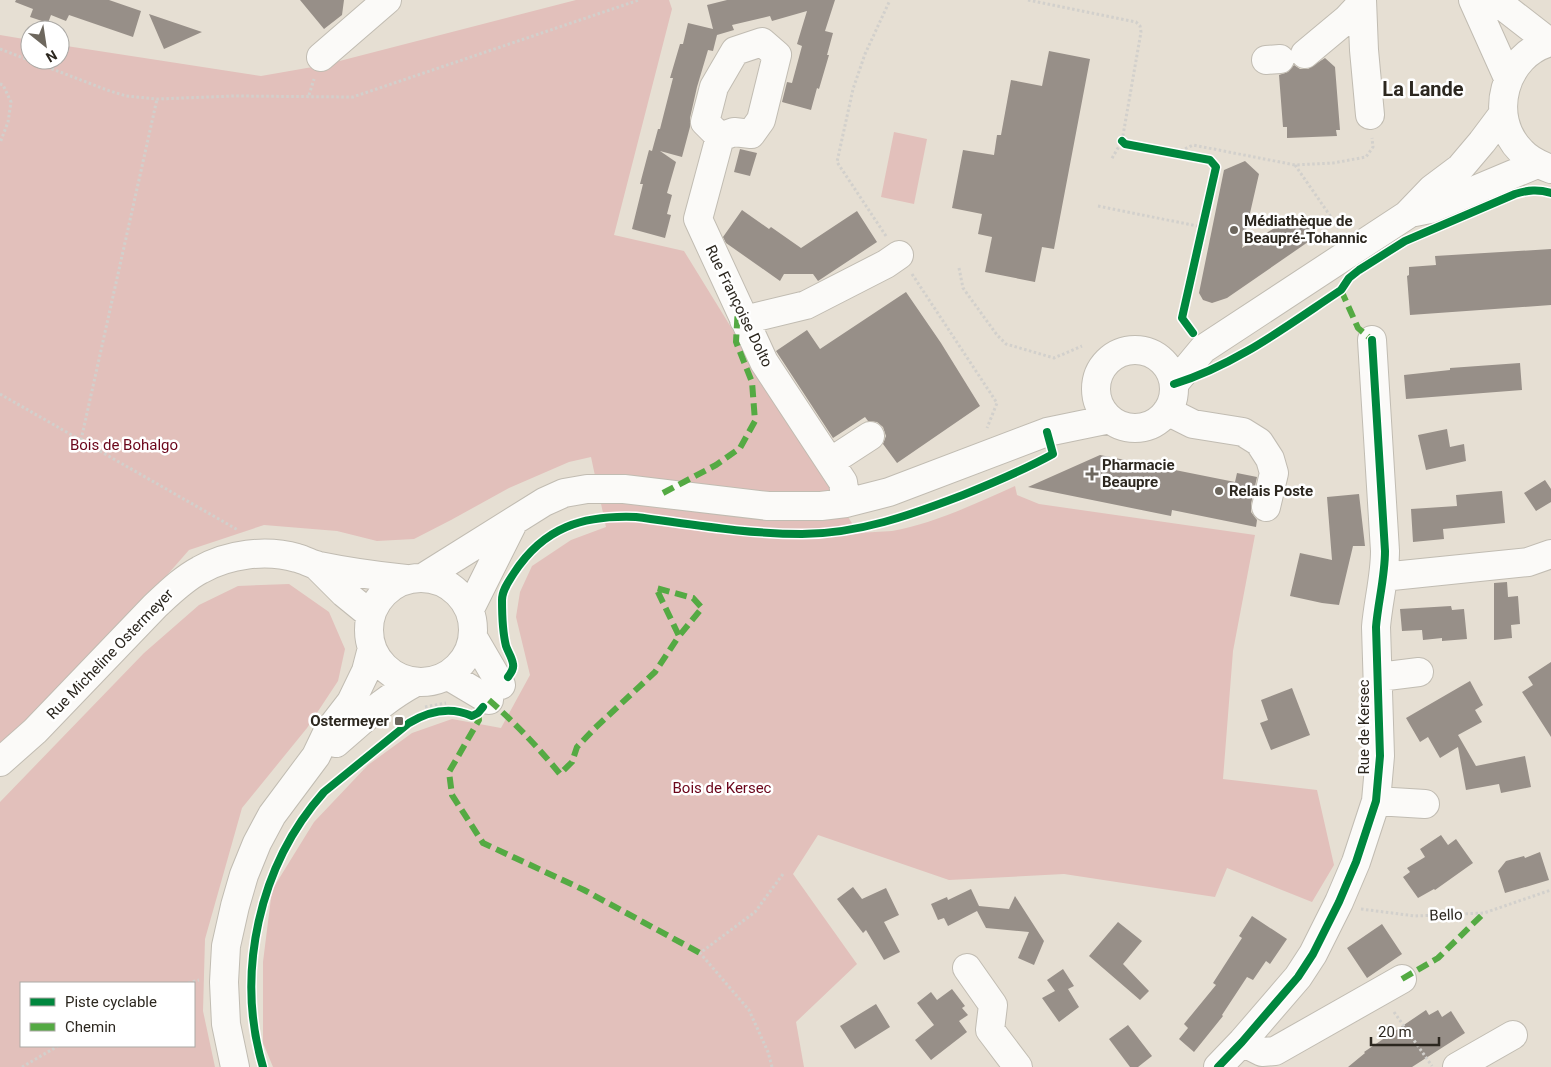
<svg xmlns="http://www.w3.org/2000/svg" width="1551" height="1067" viewBox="0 0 1551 1067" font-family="Roboto,sans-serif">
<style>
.green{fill:#e2c0bb;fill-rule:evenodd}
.building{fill:#978f88}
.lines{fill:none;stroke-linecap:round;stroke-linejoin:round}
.minor-casing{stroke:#c1bcb2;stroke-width:30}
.path{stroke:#d2d0cc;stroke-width:3;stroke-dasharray:2.5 2.5;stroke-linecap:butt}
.minor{stroke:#fbfaf8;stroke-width:28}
.quiet{stroke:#54aa43;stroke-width:6;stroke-dasharray:12 6;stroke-linecap:butt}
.cycleway-casing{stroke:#fff;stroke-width:11}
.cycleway{stroke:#00873e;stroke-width:8}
.poi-dot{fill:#6d675e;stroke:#fff;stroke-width:2}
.labels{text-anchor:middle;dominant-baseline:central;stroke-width:5;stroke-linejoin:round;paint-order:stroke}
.poi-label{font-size:15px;font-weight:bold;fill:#2c271f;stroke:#fff;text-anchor:start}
.street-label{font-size:15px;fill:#2c271f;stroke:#fff}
.park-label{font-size:15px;fill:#6b061b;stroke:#fff}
.district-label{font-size:20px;font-weight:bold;fill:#2c271f;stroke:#fff}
</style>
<rect width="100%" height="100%" fill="#e6dfd3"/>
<path class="green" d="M 576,0 L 669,0 L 672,9 L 614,235 L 684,251 L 858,533 C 869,532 881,532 892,531 C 933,524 977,503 1015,486 L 1017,495 L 1039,504 L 1255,535 L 1233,651 L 1223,779 L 1317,790 L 1334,865 L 1312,902 L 1227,868 L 1215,897 L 1064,874 L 949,880 L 818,835 L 793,874 L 857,964 L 796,1022 L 804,1067 L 273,1067 L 263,1043 L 263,962 L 272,890 L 314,822 L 368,765 L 412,733 L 452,719 L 501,728 L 530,675 L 516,617 L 520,592 L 532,566 L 571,540 L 606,527 L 591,457 L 569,462 L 509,488 L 451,520 L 414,539 L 377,541 L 337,531 L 264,525 L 189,550 L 56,702 L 0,749 L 0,35 L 30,40 L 30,60 L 60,60 L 60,45 L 261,76 L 324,65 Z
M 894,132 L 927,139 L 914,204 L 881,197 Z
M 289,584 L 329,612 L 345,649 L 338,681 L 307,728 L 242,808 L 205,939 L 203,1011 L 215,1067 L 0,1067 L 0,802 L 144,653 L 199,605 L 238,586 ZM 21,983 L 194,983 L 194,1046 L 21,1046 Z"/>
<path class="building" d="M 16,0 L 109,0 L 141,11 L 133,37 L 69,15 L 66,21 L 51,15 L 48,23 L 30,17 L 33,9 L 15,2 Z
M 300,0 L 344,0 L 342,15 L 324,29 Z
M 727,0 L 835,0 L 825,31 L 833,33 L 827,55 L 829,55 L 819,89 L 817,88 L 811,110 L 782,102 L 787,82 L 792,83 L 802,46 L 797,44 L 807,11 L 772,21 L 770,16 L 732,25 L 734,30 L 717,35 L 713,51 L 708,50 L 697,87 L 690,118 L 690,127 L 682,157 L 660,151 L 676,162 L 667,193 L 672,195 L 667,214 L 671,215 L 665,238 L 632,229 L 643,184 L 640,184 L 649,150 L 652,151 L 658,129 L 660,129 L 673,78 L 670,78 L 680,44 L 683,44 L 688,23 L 713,29 L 707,5 Z
M 149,14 L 202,32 L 164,49 Z
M 1049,51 L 1090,59 L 1054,249 L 1042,247 L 1035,282 L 985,272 L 992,237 L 978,234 L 982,214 L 952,208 L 963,150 L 994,155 L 997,135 L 1001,135 L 1011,80 L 1042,86 Z
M 1325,58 L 1335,67 L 1340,130 L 1336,130 L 1337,136 L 1287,138 L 1287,127 L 1283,127 L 1279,75 L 1288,72 L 1294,65 L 1300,69 L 1308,69 Z
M 740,149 L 757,153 L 750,176 L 734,172 Z
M 1245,161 L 1259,174 L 1242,248 L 1294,216 L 1310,225 L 1308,242 L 1227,298 L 1212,303 L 1203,300 L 1199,293 L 1224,170 Z
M 742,210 L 769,229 L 771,227 L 801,248 L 857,211 L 877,242 L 818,281 L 813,274 L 784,274 L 780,281 L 726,243 L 723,237 Z
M 1551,249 L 1551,305 L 1410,315 L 1407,276 L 1409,275 L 1409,267 L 1436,265 L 1435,256 Z
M 906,292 L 941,343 L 980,406 L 897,463 L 883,444 L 886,436 L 883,427 L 877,422 L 868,421 L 865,417 L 833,438 L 776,351 L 807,330 L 820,349 Z
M 1520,363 L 1522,390 L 1406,399 L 1404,375 L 1450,370 L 1450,368 Z
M 1447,429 L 1450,447 L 1464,444 L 1466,461 L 1426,470 L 1418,435 Z
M 1100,455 L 1235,482 L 1237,473 L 1257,477 L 1251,504 L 1251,512 L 1257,520 L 1256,527 L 1172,510 L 1171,516 L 1028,487 Z
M 1545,480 L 1551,489 L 1551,502 L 1536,511 L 1524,493 Z
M 1502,491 L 1505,523 L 1443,529 L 1444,539 L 1413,542 L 1411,509 L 1457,506 L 1456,495 Z
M 1359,494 L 1365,546 L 1353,546 L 1339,605 L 1322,603 L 1290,596 L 1300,553 L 1332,560 L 1327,497 Z
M 1507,582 L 1508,597 L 1518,596 L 1520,624 L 1511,625 L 1512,638 L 1494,640 L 1494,583 Z
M 1451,606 L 1452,610 L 1464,609 L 1467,639 L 1442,641 L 1442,638 L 1423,640 L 1422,630 L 1402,631 L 1400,609 Z
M 1551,662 L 1551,737 L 1522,692 L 1533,685 L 1528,677 Z
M 1470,681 L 1483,705 L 1475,710 L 1482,722 L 1458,735 L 1476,766 L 1525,756 L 1531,787 L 1501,793 L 1499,784 L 1466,790 L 1458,747 L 1440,758 L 1428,737 L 1420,742 L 1406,718 Z
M 1292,688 L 1310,735 L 1271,750 L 1260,723 L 1268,720 L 1261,700 Z
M 1441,835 L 1448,845 L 1456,839 L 1473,863 L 1435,890 L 1434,889 L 1418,898 L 1403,877 L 1410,872 L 1407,868 L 1425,857 L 1420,849 Z
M 1540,852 L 1549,880 L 1505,893 L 1498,871 L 1506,861 L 1524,856 L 1525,858 Z
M 853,887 L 862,899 L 886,888 L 899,915 L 884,922 L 900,952 L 884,960 L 866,930 L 863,933 L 837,899 Z
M 971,889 L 979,906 L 1009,909 L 1015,896 L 1044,941 L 1034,965 L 1018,958 L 1029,932 L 986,928 L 977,911 L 948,926 L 944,918 L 938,920 L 931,904 L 947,897 L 948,900 Z
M 1252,916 L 1287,939 L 1270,964 L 1266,961 L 1253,980 L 1247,977 L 1222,1015 L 1223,1016 L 1194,1052 L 1179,1039 L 1188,1028 L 1184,1024 L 1216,985 L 1213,983 L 1242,938 L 1239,936 Z
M 1118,922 L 1142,941 L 1123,964 L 1149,991 L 1140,1000 L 1089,956 Z
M 1382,924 L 1402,954 L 1367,978 L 1347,948 Z
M 1063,969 L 1074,986 L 1068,989 L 1079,1007 L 1059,1022 L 1042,998 L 1055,991 L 1047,980 Z
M 952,989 L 965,1006 L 962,1008 L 968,1015 L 959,1021 L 967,1032 L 931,1060 L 915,1040 L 934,1025 L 917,1003 L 931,992 L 937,1000 Z
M 876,1004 L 890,1027 L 855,1049 L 840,1026 Z
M 1426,1010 L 1429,1015 L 1438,1010 L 1442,1017 L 1451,1011 L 1465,1033 L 1412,1067 L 1348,1067 L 1365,1053 L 1364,1052 Z
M 1128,1025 L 1152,1056 L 1138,1067 L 1130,1067 L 1109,1039 Z"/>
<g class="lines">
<g class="minor-casing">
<path id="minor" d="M 1362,0 L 1364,50 L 1370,115
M 1473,0 L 1508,78
M 1495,0 L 1549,42
M 762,42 L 777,55 L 761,120 L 751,134 L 734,132 L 720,137 L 705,122 L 714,87 L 735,51 Z
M 1551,42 C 1504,54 1487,117 1521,151 C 1529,160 1540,165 1551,169
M 1305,54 L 1347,19 L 1362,3
M 321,57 L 387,0
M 1266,60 L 1280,59
M 720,137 L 698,219 L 764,362 L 843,482 L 846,503
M 1415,212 L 1430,209 L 1537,164
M 744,320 L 806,305 L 886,264 L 899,255
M1096 389a39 39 0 1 1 78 0a39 39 0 1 1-78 0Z
M 1174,384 L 1203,349 L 1407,215 L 1432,189 L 1460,168 L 1482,142 L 1503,114
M 1167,411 L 1193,424 L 1243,432 L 1259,442 L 1270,459 L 1274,473 L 1266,507
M 830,462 L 870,436
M 316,565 L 344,593 L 371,615
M 1384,574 L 1392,576 L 1528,562 L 1551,554
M 424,577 L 544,502 L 564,493 L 587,489 L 624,489 L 768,506 L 821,506 L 846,503 L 889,492 L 1047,432 L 1110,419
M369 630a52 52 0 1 1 104 0a52 52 0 1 1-104 0Z
M 470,609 L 514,521
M 473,637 L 501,685
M 447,675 L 489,700
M 1379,677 L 1419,672
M 336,743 C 363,720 384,699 416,682
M 0,762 L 35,731 L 155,606 C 169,593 183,579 200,570 C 228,554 266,549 297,558 C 305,560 311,564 319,566 C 348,572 377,576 406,579
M 1376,801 L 1425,804
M 967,968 L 993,1005 L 990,1030 L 1018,1067
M 1242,1042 L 1262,1052 L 1275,1051 L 1402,979
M 235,1067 L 226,1024 L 224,982 L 226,946 L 235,906 L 244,875 L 257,843 L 272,815 L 316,756 L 327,733 L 351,702 L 366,671 L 372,648
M 1218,1067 L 1242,1042 L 1298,977 L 1313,954 L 1339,902 L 1356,862 L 1376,801 L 1380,756 L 1376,627 C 1378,602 1385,577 1385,551 L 1372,340
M 1457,1067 L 1513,1035"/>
</g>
<path class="path" d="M 1028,0 L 1136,22 L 1140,26 L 1141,32 L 1122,141 L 1111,160
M 0,49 L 107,90 L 126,96 L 157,99 L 234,96 L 353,97 L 639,0
M 0,84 L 3,85 L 11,102 L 8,122 L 0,143
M 309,95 L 314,79
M 1176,153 L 1193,145 L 1295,165 L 1333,163 L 1366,157 L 1373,147 L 1372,138
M 1295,165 L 1340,230
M 1098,206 L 1202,227
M 886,236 L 837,162 L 853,89 L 865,54 L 890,0
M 959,268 L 963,288 L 997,335 L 1006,344 L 1054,358 L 1082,346
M 912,274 L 997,403 L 987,428
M 0,394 L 238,530
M 81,440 L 157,99
M 425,707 L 446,703
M 1361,909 L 1415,916 L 1484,913 L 1551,890
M 188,983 L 199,980
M 1394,1012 L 1432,1066
M 22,1067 L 58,1046
M 772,1067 L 768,1052 L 749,1010 L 700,953 L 755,912 L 783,874"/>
<use href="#minor" class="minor"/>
<path class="quiet" d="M 1341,290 L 1358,328 L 1372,340
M 663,493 L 716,465 L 740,448 L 755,421 L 752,382 L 736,342 L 738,306
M 489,700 C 515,723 538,747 560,774 L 572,762 L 577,747 L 595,728 L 655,672 L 679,636 L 656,588 L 693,598 L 702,608 L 679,636
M 478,713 L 479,720 L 449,772 L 452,795 L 483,843 L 584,890 L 700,953
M 1402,979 L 1438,958 L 1484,913"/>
<g class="cycleway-casing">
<path id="cycleway" d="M 1122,141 L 1125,144 L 1210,160 L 1216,167 L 1182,318 L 1193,333
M 1174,384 C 1236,365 1288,325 1341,290 L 1349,278 L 1359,270 L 1405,241 L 1515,194 C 1528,190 1538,189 1551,193
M 508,677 C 511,673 514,669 513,664 C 512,657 508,652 506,646 C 503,634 502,612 502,600 C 502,590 509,581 514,573 C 544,527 583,515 636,517 C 690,524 746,534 802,534 C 858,534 911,515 963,495 C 993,483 1024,470 1053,454 L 1047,432
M 263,1067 C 235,973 259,865 324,792 L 409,723 C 429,711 450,706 472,716 L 478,713 L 483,707
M 1218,1067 L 1242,1042 L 1298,977 L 1313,954 L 1339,902 L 1356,862 L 1376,801 L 1380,756 L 1376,627 C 1378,602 1385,577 1385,551 L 1372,340"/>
</g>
<use href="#cycleway" class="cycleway"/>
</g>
<g class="poi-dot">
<circle cx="1234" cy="230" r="5"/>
<path d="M1089.5 466.5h5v5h5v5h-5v5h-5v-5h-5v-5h5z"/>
<circle cx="1219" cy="491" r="5"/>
<rect x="394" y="716" width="10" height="10" rx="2.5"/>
</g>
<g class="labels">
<g class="poi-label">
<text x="1244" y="221">Médiathèque de<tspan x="1244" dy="17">Beaupré-Tohannic</tspan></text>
<text x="1102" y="465">Pharmacie<tspan x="1102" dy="17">Beaupre</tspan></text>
<text x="1229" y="491">Relais Poste</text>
<text x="389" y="721" text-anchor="end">Ostermeyer</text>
</g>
<g class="street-label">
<text transform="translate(739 306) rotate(64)">Rue Françoise Dolto</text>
<text transform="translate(110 654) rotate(-46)">Rue Micheline Ostermeyer</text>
<text transform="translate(1364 727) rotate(-90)">Rue de Kersec</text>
<text transform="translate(1446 915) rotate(-2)">Bello</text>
</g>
<g class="park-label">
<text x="124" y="445">Bois de Bohalgo</text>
<text x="722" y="788">Bois de Kersec</text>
</g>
<g class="district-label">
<text x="1423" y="89">La Lande</text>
</g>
</g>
<rect x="20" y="982" width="175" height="65" fill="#ffffff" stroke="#aba9a5"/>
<rect x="30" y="998" width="25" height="8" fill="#00873e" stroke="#aba9a5"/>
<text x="65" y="1007" font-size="15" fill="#2c271f">Piste cyclable</text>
<rect x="30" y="1023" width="25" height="8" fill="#54aa43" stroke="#aba9a5"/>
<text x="65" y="1032" font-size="15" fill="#2c271f">Chemin</text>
<g transform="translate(45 45) rotate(150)"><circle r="24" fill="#ffffff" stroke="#aba9a5"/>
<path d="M0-4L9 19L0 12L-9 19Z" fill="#6d675e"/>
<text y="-8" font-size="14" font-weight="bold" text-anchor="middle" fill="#2c271f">N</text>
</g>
<path d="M1371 1037v8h68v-8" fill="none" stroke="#2c271f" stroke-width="2.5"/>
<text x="1378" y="1037" font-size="15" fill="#2c271f" stroke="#ffffff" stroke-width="4" paint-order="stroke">20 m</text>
</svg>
